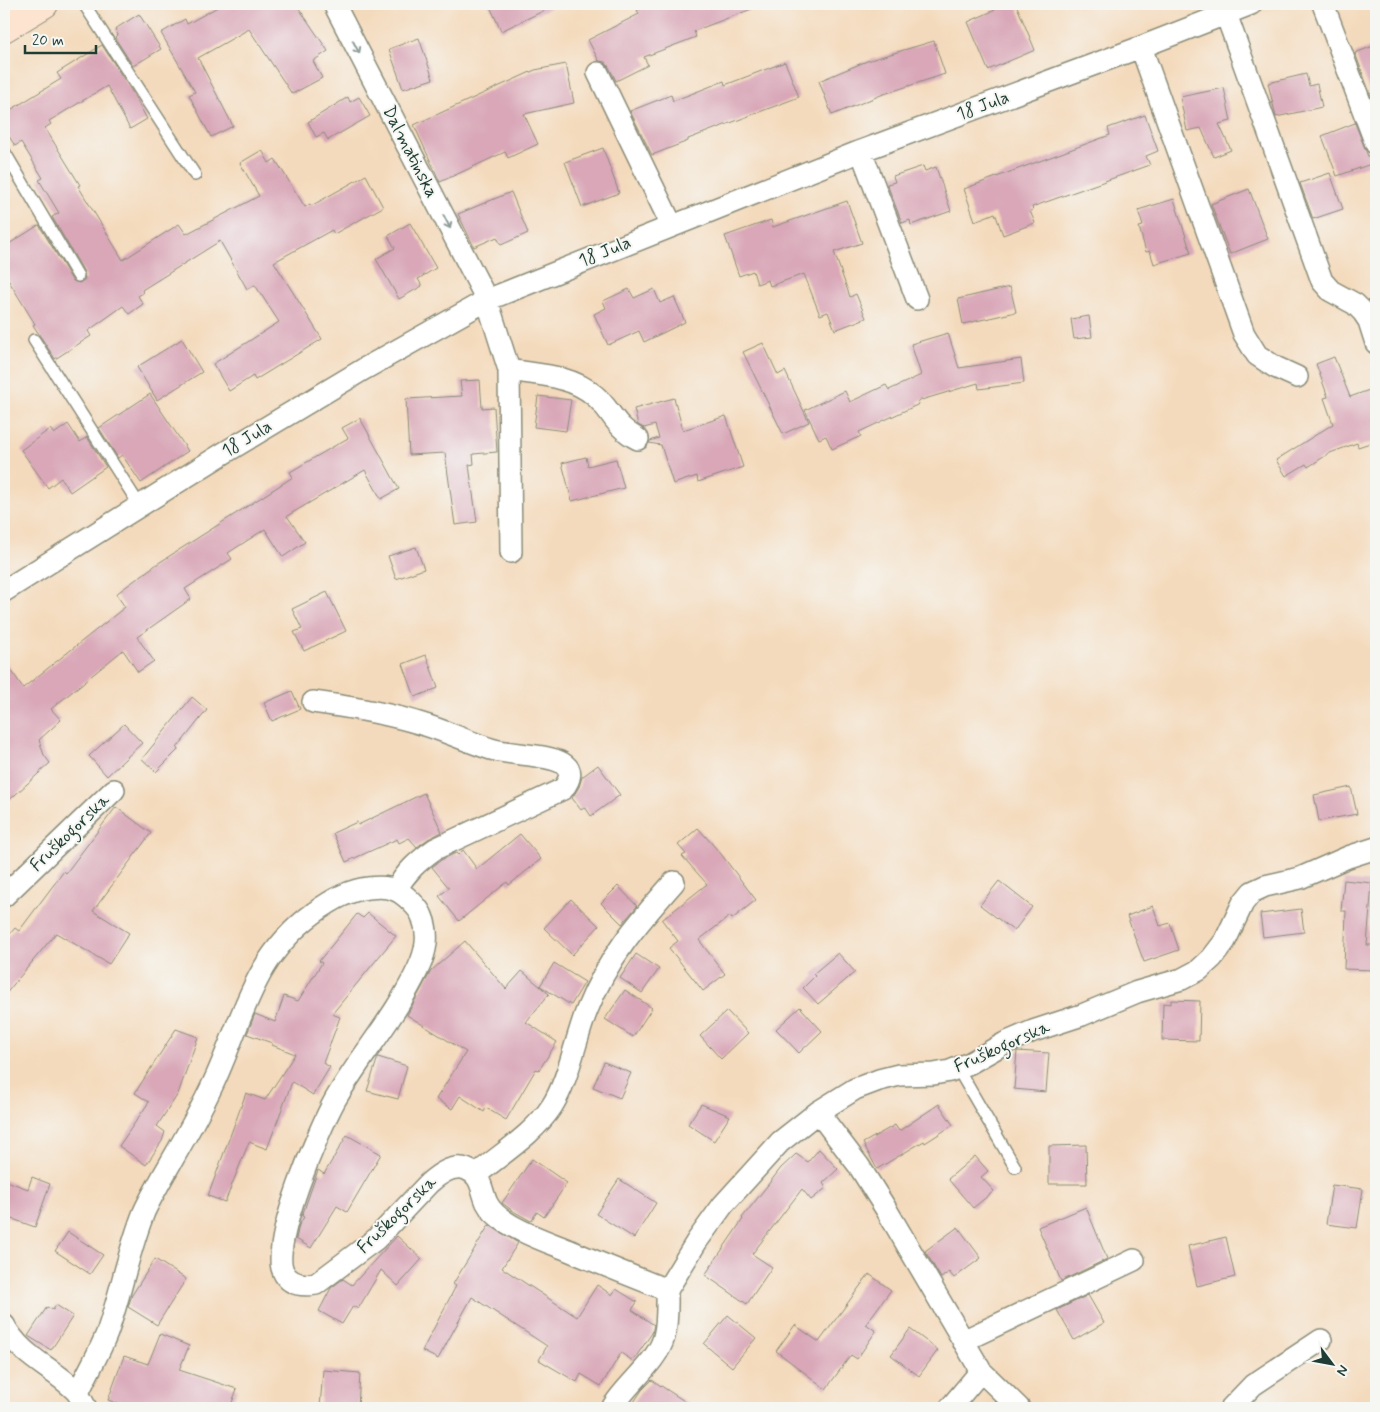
<svg xmlns="http://www.w3.org/2000/svg" width="1380" height="1412" viewBox="0 0 1380 1412" font-family="Mynerve,sans-serif">
<style>
.building{fill:#d9a7b8}
.lines{fill:none;stroke-linecap:round;stroke-linejoin:round}
.lane-casing{stroke:#8a8c78;stroke-width:14}
.street-casing{stroke:#8a8c78;stroke-width:24}
.secondary-casing{stroke:#8a8c78;stroke-width:30}
.lane{stroke:#fff;stroke-width:11}
.street{stroke:#fff;stroke-width:21}
.secondary{stroke:#fde4d1;stroke-width:28}
.oneway{stroke:#8f9e9a}
.labels{text-anchor:middle;dominant-baseline:central;stroke-width:4;stroke-linejoin:round;paint-order:stroke}
.street-label{font-size:18px;fill:#1f3d34;stroke:#f6f6f2}
</style>
<rect width="100%" height="100%" fill="#f6f6f2"/>
<filter id="ink" filterUnits="userSpaceOnUse"><feTurbulence type="fractalNoise" baseFrequency=".02" numOctaves="2"/><feDisplacementMap in="SourceGraphic" scale="10" xChannelSelector="R" yChannelSelector="G"/><feConvolveMatrix kernelMatrix="1 2 1 2 8 2 1 2 1" color-interpolation-filters="sRGB"/></filter>
<filter id="wash" filterUnits="userSpaceOnUse"><feTurbulence type="fractalNoise" baseFrequency=".0096" numOctaves="4" result="noise"/><feDisplacementMap in="SourceGraphic" scale="20" xChannelSelector="R" yChannelSelector="G"/><feGaussianBlur stdDeviation="1.12" result="paint"/><feColorMatrix in="noise" values="0 0 0 0 0 0 0 0 0 0 0 0 0 0 0 0 0 1.4 0 .05"/><feComposite in="paint" operator="in"/></filter>
<g filter="url(#wash)">
<rect width="100%" height="100%" fill="#f4dabc"/>
<g id="blocks">
<path class="building" d="M 223,4 L 296,4 L 328,51 L 313,61 L 322,78 L 292,94 L 249,29 L 198,58 L 233,126 L 211,137 L 189,95 L 195,92 L 161,33 L 185,19 L 187,24 Z
M 489,4 L 558,4 L 501,31 Z
M 654,4 L 762,4 L 762,5 L 694,31 L 696,37 L 644,57 L 648,65 L 616,81 L 609,67 L 605,62 L 599,61 L 588,40 L 639,14 L 637,10 Z
M 992,4 L 1016,4 L 1035,50 L 988,70 L 968,22 L 995,10 Z
M 139,14 L 161,49 L 133,66 L 115,38 L 118,35 L 115,29 Z
M 419,38 L 433,79 L 403,89 L 389,49 Z
M 934,41 L 945,74 L 881,95 L 832,115 L 819,81 L 867,61 Z
M 102,45 L 131,90 L 147,119 L 130,129 L 107,86 L 49,121 L 51,124 L 45,128 L 80,185 L 78,186 L 123,260 L 179,224 L 186,234 L 259,196 L 240,163 L 262,150 L 269,163 L 275,159 L 305,207 L 310,204 L 311,206 L 366,175 L 383,207 L 334,234 L 332,230 L 274,262 L 322,339 L 255,380 L 253,376 L 229,391 L 213,364 L 279,322 L 255,285 L 247,289 L 220,241 L 142,290 L 143,293 L 138,296 L 143,304 L 129,314 L 123,306 L 88,331 L 91,336 L 55,359 L 33,325 L 35,324 L 4,273 L 4,247 L 39,225 L 72,280 L 79,283 L 85,279 L 84,272 L 52,217 L 59,213 L 39,180 L 43,178 L 21,142 L 15,146 L 4,128 L 4,114 L 61,79 L 57,73 Z
M 1376,45 L 1376,109 L 1355,53 Z
M 785,62 L 799,97 L 688,139 L 688,141 L 652,155 L 630,111 L 671,95 L 673,101 L 724,81 L 725,85 Z
M 566,64 L 574,103 L 524,114 L 538,144 L 508,158 L 505,152 L 440,182 L 414,125 L 535,70 Z
M 1306,74 L 1309,86 L 1317,84 L 1322,107 L 1276,117 L 1268,83 Z
M 1224,88 L 1231,121 L 1219,124 L 1231,150 L 1214,157 L 1201,128 L 1187,131 L 1180,97 Z
M 348,97 L 350,102 L 359,97 L 370,116 L 328,140 L 324,133 L 316,137 L 308,122 Z
M 1145,115 L 1158,151 L 1146,156 L 1150,165 L 1032,207 L 1033,210 L 1030,211 L 1035,223 L 1003,235 L 995,213 L 975,221 L 964,189 L 1110,135 L 1108,128 Z
M 1355,123 L 1371,164 L 1337,176 L 1322,136 Z
M 603,148 L 619,193 L 582,207 L 565,162 Z
M 923,166 L 925,171 L 936,167 L 951,211 L 911,225 L 910,220 L 902,223 L 887,184 L 895,182 L 893,176 Z
M 1330,173 L 1343,209 L 1313,219 L 1300,183 Z
M 1249,189 L 1268,239 L 1230,254 L 1211,204 Z
M 511,192 L 528,233 L 501,245 L 497,237 L 474,247 L 458,214 Z
M 1174,199 L 1191,253 L 1154,264 L 1150,251 L 1146,252 L 1139,227 L 1143,226 L 1138,210 Z
M 847,201 L 862,243 L 834,252 L 850,297 L 856,294 L 866,318 L 835,330 L 828,312 L 820,315 L 804,274 L 770,286 L 768,280 L 757,284 L 753,271 L 739,276 L 725,236 L 771,220 L 773,227 Z
M 410,223 L 436,268 L 418,279 L 422,286 L 399,299 L 376,259 L 395,248 L 388,236 Z
M 1010,287 L 1016,312 L 963,324 L 958,299 Z
M 629,289 L 634,298 L 654,289 L 660,303 L 674,297 L 685,322 L 644,342 L 639,331 L 608,345 L 594,314 L 606,308 L 603,301 Z
M 1089,316 L 1092,337 L 1074,339 L 1071,319 Z
M 948,333 L 959,368 L 1021,359 L 1024,383 L 979,389 L 978,383 L 918,401 L 919,404 L 859,432 L 861,436 L 832,449 L 826,436 L 819,439 L 805,410 L 845,391 L 850,402 L 886,385 L 889,390 L 921,375 L 911,344 Z
M 182,339 L 202,372 L 157,400 L 137,367 Z
M 763,343 L 778,375 L 785,371 L 809,422 L 783,434 L 743,352 Z
M 1334,357 L 1350,397 L 1372,389 L 1376,402 L 1376,441 L 1358,447 L 1357,443 L 1330,453 L 1308,467 L 1306,464 L 1286,476 L 1276,460 L 1333,424 L 1324,398 L 1328,397 L 1316,364 Z
M 480,380 L 482,408 L 494,407 L 497,452 L 473,454 L 474,464 L 469,465 L 477,522 L 455,525 L 445,453 L 409,455 L 406,399 L 462,396 L 460,381 Z
M 150,394 L 188,451 L 141,483 L 122,455 L 118,458 L 99,428 Z
M 538,396 L 571,400 L 566,431 L 534,427 Z
M 674,398 L 683,430 L 726,416 L 743,467 L 698,482 L 697,476 L 673,484 L 661,445 L 649,443 L 650,441 L 659,438 L 655,425 L 644,428 L 638,425 L 634,409 Z
M 360,418 L 399,489 L 381,499 L 365,470 L 287,516 L 305,542 L 283,557 L 265,529 L 228,553 L 232,559 L 185,589 L 191,599 L 137,637 L 154,661 L 138,672 L 123,650 L 51,709 L 61,720 L 39,740 L 44,755 L 50,763 L 4,805 L 4,659 L 23,688 L 125,607 L 116,594 L 157,564 L 293,477 L 290,472 L 348,438 L 342,428 Z
M 68,424 L 80,442 L 87,437 L 106,467 L 70,492 L 61,478 L 48,488 L 21,450 L 50,429 L 54,434 Z
M 586,457 L 588,466 L 616,459 L 624,488 L 572,501 L 562,463 Z
M 416,547 L 424,569 L 396,579 L 388,556 Z
M 327,592 L 346,631 L 304,651 L 294,632 L 302,629 L 292,609 Z
M 426,655 L 438,688 L 415,697 L 403,664 Z
M 292,691 L 300,709 L 272,721 L 264,703 Z
M 192,697 L 207,710 L 177,748 L 178,750 L 156,772 L 142,759 Z
M 124,724 L 142,743 L 107,776 L 89,756 Z
M 598,765 L 620,795 L 591,816 L 585,807 L 581,810 L 572,798 L 579,787 L 582,777 Z
M 1351,787 L 1357,814 L 1319,821 L 1314,795 Z
M 424,793 L 442,832 L 428,839 L 417,847 L 409,838 L 399,843 L 397,839 L 346,862 L 333,833 L 357,822 L 358,825 Z
M 116,807 L 151,833 L 93,911 L 129,933 L 109,964 L 56,933 L 4,996 L 4,941 L 15,928 L 19,931 L 64,871 L 66,873 Z
M 698,828 L 721,854 L 756,900 L 732,919 L 730,916 L 699,940 L 725,974 L 703,991 L 669,948 L 678,941 L 662,920 L 707,884 L 682,856 L 686,854 L 678,845 Z
M 520,834 L 541,859 L 509,885 L 507,882 L 459,921 L 439,896 L 449,888 L 432,867 L 441,860 L 456,853 L 458,855 L 463,850 L 477,869 Z
M 1344,880 L 1372,883 L 1367,945 L 1374,945 L 1373,970 L 1344,969 L 1346,911 L 1341,911 Z
M 999,881 L 1032,907 L 1014,931 L 980,905 Z
M 618,886 L 637,906 L 622,924 L 601,903 Z
M 571,899 L 599,926 L 572,955 L 544,928 Z
M 1153,906 L 1160,926 L 1170,923 L 1179,950 L 1144,962 L 1127,916 Z
M 1301,909 L 1304,932 L 1263,937 L 1260,914 Z
M 368,913 L 396,936 L 332,1014 L 340,1017 L 323,1063 L 330,1067 L 313,1095 L 292,1082 L 267,1149 L 249,1142 L 225,1202 L 208,1196 L 246,1093 L 265,1100 L 295,1054 L 272,1045 L 272,1043 L 247,1034 L 255,1014 L 275,1022 L 284,996 L 298,1001 L 322,963 L 319,961 L 357,914 L 363,918 Z
M 465,941 L 506,989 L 522,971 L 549,994 L 526,1022 L 557,1042 L 539,1070 L 536,1069 L 506,1120 L 486,1108 L 484,1112 L 460,1096 L 452,1109 L 436,1099 L 466,1052 L 407,1015 L 431,971 Z
M 838,953 L 855,972 L 818,1004 L 803,988 L 815,976 L 813,974 Z
M 636,954 L 659,969 L 642,993 L 620,978 Z
M 554,963 L 585,982 L 571,1005 L 540,986 Z
M 625,990 L 652,1008 L 633,1037 L 605,1019 Z
M 1171,1000 L 1200,1001 L 1199,1041 L 1162,1040 L 1163,1003 L 1171,1004 Z
M 800,1007 L 822,1031 L 799,1053 L 776,1029 Z
M 727,1011 L 748,1033 L 721,1059 L 700,1036 Z
M 176,1029 L 198,1037 L 178,1094 L 157,1126 L 165,1132 L 162,1141 L 146,1165 L 119,1146 L 149,1102 L 135,1093 Z
M 1017,1051 L 1049,1053 L 1046,1092 L 1014,1089 Z
M 378,1057 L 407,1066 L 398,1099 L 367,1091 Z
M 604,1062 L 631,1073 L 620,1098 L 593,1087 Z
M 701,1104 L 730,1116 L 714,1141 L 688,1124 Z
M 939,1104 L 953,1125 L 925,1143 L 924,1141 L 877,1169 L 863,1143 L 895,1125 L 899,1131 Z
M 347,1135 L 381,1154 L 347,1212 L 337,1206 L 311,1248 L 296,1239 L 299,1225 L 304,1217 L 302,1216 L 318,1170 L 324,1174 Z
M 1086,1145 L 1087,1184 L 1049,1184 L 1049,1146 Z
M 819,1149 L 838,1169 L 823,1183 L 826,1188 L 811,1200 L 802,1189 L 752,1254 L 772,1267 L 747,1304 L 705,1275 L 743,1219 L 742,1218 L 781,1168 L 796,1154 L 808,1162 Z
M 975,1156 L 988,1171 L 981,1177 L 994,1191 L 973,1208 L 948,1179 Z
M 532,1159 L 567,1183 L 544,1217 L 537,1212 L 531,1221 L 513,1211 L 502,1203 Z
M 32,1177 L 50,1184 L 35,1227 L 4,1216 L 4,1180 L 28,1189 Z
M 619,1179 L 656,1203 L 634,1238 L 596,1214 Z
M 1332,1185 L 1363,1189 L 1357,1228 L 1326,1224 Z
M 1086,1207 L 1107,1259 L 1061,1281 L 1038,1227 Z
M 489,1225 L 518,1243 L 502,1268 L 577,1317 L 597,1285 L 612,1295 L 616,1289 L 637,1302 L 632,1310 L 654,1325 L 652,1333 L 633,1361 L 621,1353 L 601,1386 L 581,1374 L 577,1382 L 539,1360 L 547,1346 L 472,1297 L 438,1359 L 422,1351 L 456,1286 L 453,1284 Z
M 958,1227 L 981,1258 L 954,1278 L 949,1272 L 941,1278 L 925,1251 Z
M 68,1232 L 103,1255 L 90,1274 L 55,1251 Z
M 397,1236 L 422,1259 L 398,1286 L 381,1270 L 358,1309 L 353,1306 L 342,1324 L 319,1311 L 331,1288 L 343,1279 L 352,1285 Z
M 1226,1237 L 1235,1277 L 1197,1286 L 1188,1246 Z
M 155,1259 L 186,1279 L 157,1325 L 128,1307 L 132,1295 Z
M 869,1274 L 891,1290 L 866,1324 L 876,1331 L 857,1359 L 851,1355 L 826,1389 L 776,1351 L 795,1325 L 819,1342 Z
M 1088,1295 L 1104,1323 L 1074,1340 L 1057,1310 Z
M 56,1305 L 73,1316 L 51,1350 L 28,1336 L 47,1307 L 53,1310 Z
M 728,1315 L 756,1338 L 732,1367 L 704,1344 Z
M 910,1329 L 938,1350 L 919,1376 L 891,1355 Z
M 160,1334 L 189,1346 L 179,1370 L 237,1389 L 230,1408 L 129,1408 L 108,1400 L 124,1356 L 148,1364 Z
M 323,1370 L 360,1373 L 358,1408 L 320,1407 Z
M 652,1380 L 695,1408 L 630,1408 L 642,1390 Z"/>
</g>
</g>
<g filter="url(#ink)">
<use href="#blocks" fill-opacity="0" stroke="#8a8c78" stroke-width="1"/>
<g class="lines">
<g class="lane-casing">
<path id="lane" d="M 5,4 L 15,21
M 84,4 L 195,175
M 4,151 L 78,276
M 34,340 L 140,506
M 958,1069 L 1015,1167"/>
</g>
<g class="street-casing">
<path id="street" d="M 334,4 L 487,300 L 509,370 C 538,375 571,375 594,395 C 613,411 613,426 638,439
M 1323,4 L 1376,144
M 1226,14 L 1322,281 L 1331,291 L 1355,304 L 1363,312 L 1369,321 L 1376,343
M 1141,47 L 1244,334 L 1257,355 L 1275,367 L 1297,377
M 598,73 L 672,226
M 861,151 L 917,299
M 509,370 L 511,552
M 4,591 L 224,453 L 364,369 L 487,300 L 861,151 L 1141,47 L 1251,4
M 313,702 C 350,707 387,713 422,724 C 446,731 468,742 491,749 C 510,755 547,754 562,763 C 574,770 570,780 563,789 L 435,849 C 418,861 406,872 396,890
M 4,896 L 114,790
M 818,1112 L 859,1166 L 886,1209 L 981,1371 L 1019,1408
M 476,1175 C 502,1153 533,1135 552,1106 C 569,1079 575,1040 587,1010 C 608,957 637,924 674,882
M 4,1325 C 21,1357 52,1367 76,1391 C 80,1396 83,1403 86,1408
M 963,1341 L 1134,1260
M 78,1393 C 87,1373 99,1354 107,1333 C 121,1293 128,1252 144,1212 C 149,1201 156,1189 162,1178 C 179,1148 197,1118 212,1086 C 243,1021 251,959 314,913 C 330,901 348,890 368,888 C 376,887 387,886 395,890 C 404,893 419,908 422,916 C 430,935 426,952 418,969 C 396,1016 361,1055 335,1100 C 320,1127 270,1244 283,1271 C 289,1285 303,1286 316,1284 L 376,1239 L 429,1183 C 439,1174 453,1164 466,1169 C 482,1175 481,1190 487,1203 C 491,1211 498,1217 506,1222 C 524,1234 548,1242 568,1250 C 601,1264 634,1277 667,1290 L 697,1241 L 723,1205 L 780,1142 L 818,1112 L 855,1089 L 879,1080 L 899,1075 L 934,1074 L 950,1071 L 970,1063 L 1005,1043 L 1033,1031 L 1082,1015 L 1137,992 L 1182,979 L 1199,970 L 1212,958 L 1225,941 L 1243,903 L 1252,892 L 1265,886 L 1300,878 L 1348,857 L 1376,848
M 612,1408 C 626,1384 657,1363 664,1337 C 668,1321 667,1306 667,1290
M 950,1408 L 981,1371
M 1231,1408 L 1253,1385 L 1321,1340"/>
</g>
<g class="secondary-casing">
<path id="secondary" d="M 4,28 L 44,4"/>
</g>
<use href="#lane" class="lane"/>
<use href="#street" class="street"/>
<use href="#secondary" class="secondary"/>
</g>
<defs><path id="oneway-shaft" d="M-6 0H5M1.5-3L5.5 0L1.5 3" fill="none" stroke-width="1.6" stroke-linecap="round" stroke-linejoin="round" transform="scale(1.25)"/></defs>
<g class="oneway">
<use href="#oneway-shaft" transform="translate(356 47) rotate(63)"/>
<use href="#oneway-shaft" transform="translate(447 222) rotate(63)"/>
</g>
</g>
<g class="labels">
<g class="street-label">
<text transform="translate(983 106) rotate(-20)">18 Jula</text>
<text transform="translate(410 152) rotate(63)">Dalmatinska</text>
<text transform="translate(605 252) rotate(-22)">18 Jula</text>
<text transform="translate(247 439) rotate(-31)">18 Jula</text>
<text transform="translate(70 833) rotate(-44)">Fruškogorska</text>
<text transform="translate(1002 1047) rotate(-24)">Fruškogorska</text>
<text transform="translate(397 1215) rotate(-44)">Fruškogorska</text>
</g>
</g>
<rect width="1380" height="1412" fill="none" stroke="#f6f6f2" stroke-width="20"/>
<g transform="translate(1332 1364) rotate(122)" stroke="#f6f6f2" stroke-width="4" paint-order="stroke">
<path d="M0-4L9 19L0 12L-9 19Z" fill="#1f3d34"/>
<text y="-8" font-size="14" font-weight="bold" text-anchor="middle" fill="#1f3d34">N</text>
</g>
<path d="M25 45v8h71v-8" fill="none" stroke="#1f3d34" stroke-width="2.5"/>
<text x="32" y="45" font-size="15" fill="#1f3d34" stroke="#f6f6f2" stroke-width="4" paint-order="stroke">20 m</text>
</svg>
